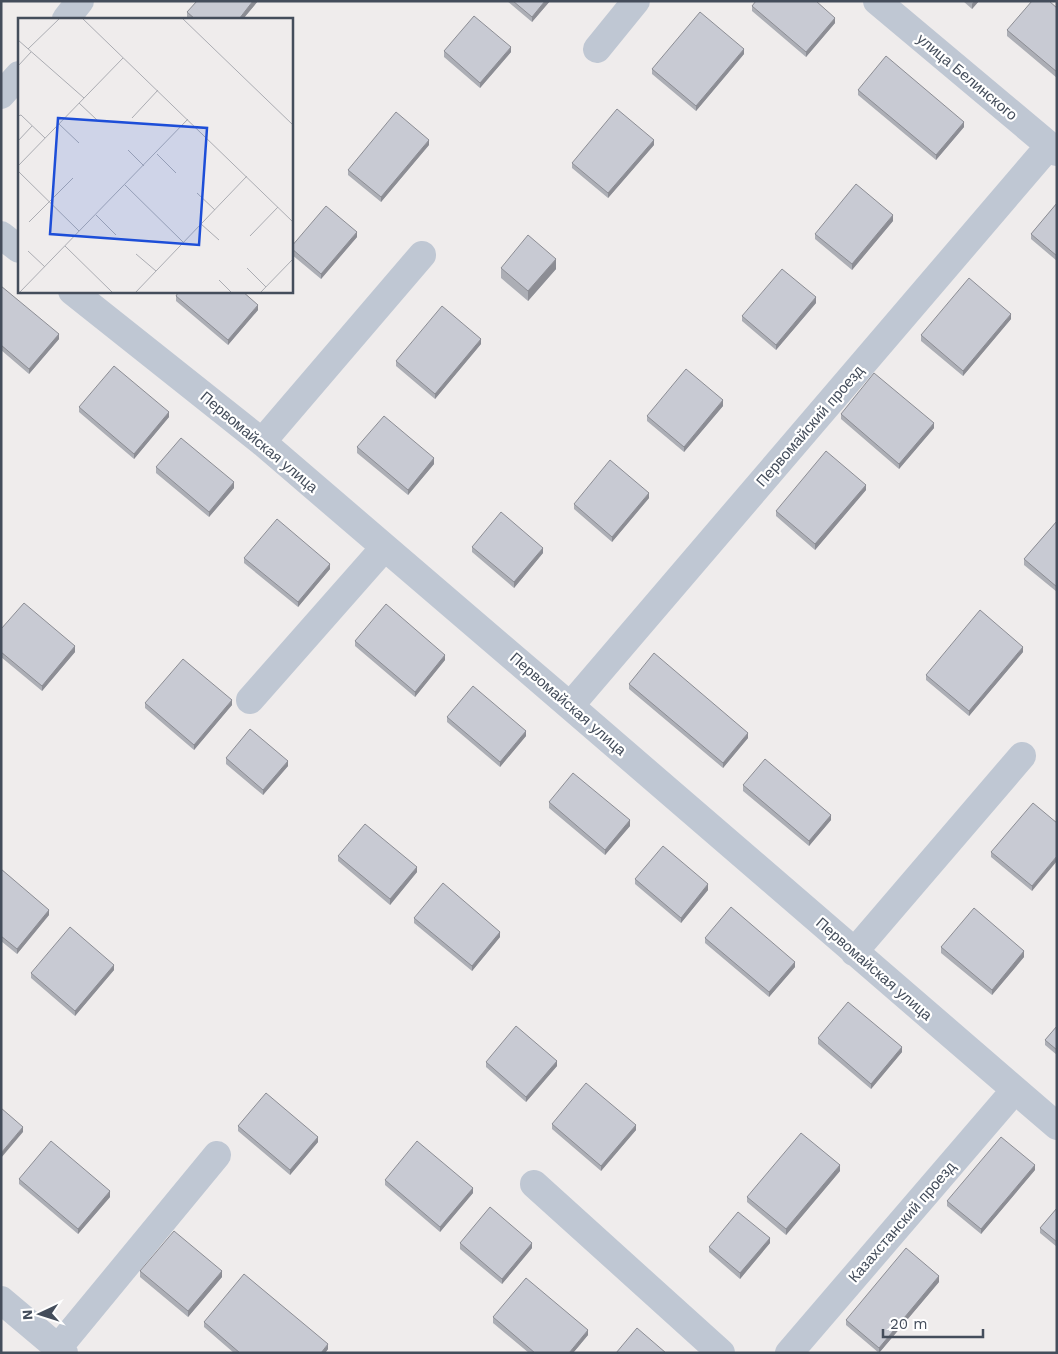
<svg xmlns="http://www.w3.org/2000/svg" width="1058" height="1354" viewBox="0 0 1058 1354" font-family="'Work Sans',sans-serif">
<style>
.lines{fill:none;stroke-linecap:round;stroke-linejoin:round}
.minor{stroke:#bfc7d3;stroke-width:28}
.wall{fill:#acaeb5}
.shaded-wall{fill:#8c8d94}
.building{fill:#c8cad3;stroke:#8c8d94}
.labels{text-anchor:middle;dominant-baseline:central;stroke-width:4.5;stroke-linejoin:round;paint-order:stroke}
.street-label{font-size:15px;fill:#444d5b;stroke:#fff}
.inset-road{fill:none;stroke:#abacb2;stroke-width:1}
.view{fill:#1d4ed8;fill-opacity:0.15;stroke:#1d4ed8;stroke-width:2.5}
.inset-edge{fill:none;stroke:#444d5b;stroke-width:2.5}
</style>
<rect width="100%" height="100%" fill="#efecec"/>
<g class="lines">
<path class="minor" d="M 877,1 L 1057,152
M 66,19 L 80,1
M 597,49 L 636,1
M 1,95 L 19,75
M 1,235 L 19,249
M 72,291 L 262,442 L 570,706 L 1057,1126
M 262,442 L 422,255
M 250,700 L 384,548
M 570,706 L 1049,146
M 854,952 L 1022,756
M 534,1184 L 721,1353
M 1,1300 L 64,1353
M 58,1348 L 217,1155
M 789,1353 L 1014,1091"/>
</g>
<path class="wall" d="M 258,1 L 243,19 L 189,19 L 187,18 L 187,12 Z
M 507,1 L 550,1 L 532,22 Z
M 963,1 L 979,1 L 972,9 Z
M 752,6 L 835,23 L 806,57 L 752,11 Z
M 1057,8 L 1057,78 L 1007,36 L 1007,30 Z
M 444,51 L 511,52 L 480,88 L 444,57 Z
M 744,54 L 696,111 L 652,74 L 652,69 Z
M 858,90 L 964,127 L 936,160 L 858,95 Z
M 429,145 L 381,202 L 348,175 L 348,170 Z
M 654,145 L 608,198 L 572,168 L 572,163 Z
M 1057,203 L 1057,261 L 1031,239 L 1031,234 Z
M 893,221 L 852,270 L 815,239 L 815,234 Z
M 357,237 L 321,279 L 291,254 L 291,247 Z
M 501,268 L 556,269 L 528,301 L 501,278 Z
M 1,286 L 59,339 L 29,374 L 1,350 Z
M 176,296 L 258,310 L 228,345 L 176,301 Z
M 816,303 L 776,350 L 742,321 L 742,316 Z
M 1011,319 L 963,376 L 921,341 L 921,335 Z
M 481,344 L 435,399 L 396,366 L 396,361 Z
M 723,406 L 684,452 L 647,421 L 647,416 Z
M 79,407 L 169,417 L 134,459 L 79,412 Z
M 841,414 L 934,428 L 899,469 L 841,419 Z
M 357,447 L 434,464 L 408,495 L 357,453 Z
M 156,467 L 234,488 L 209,517 L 156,473 Z
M 866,490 L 815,550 L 776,516 L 776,511 Z
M 649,498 L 612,542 L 574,509 L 574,504 Z
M 1057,521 L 1057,592 L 1024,565 L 1024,559 Z
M 472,547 L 543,553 L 514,588 L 472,552 Z
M 244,558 L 330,569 L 298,607 L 244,563 Z
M 1,629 L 75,652 L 42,691 L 1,657 Z
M 355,641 L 445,660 L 415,697 L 355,646 Z
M 1023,652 L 969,716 L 926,680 L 926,675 Z
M 629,684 L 748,738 L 723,768 L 629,689 Z
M 145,703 L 232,705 L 194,750 L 145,708 Z
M 447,717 L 526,736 L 500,767 L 447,722 Z
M 226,758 L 288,766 L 263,795 L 226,764 Z
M 743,785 L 831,820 L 809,846 L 743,791 Z
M 549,802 L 630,826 L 605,855 L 549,808 Z
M 1057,823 L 1032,891 L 991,857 L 991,852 Z
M 338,856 L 417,872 L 390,905 L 338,861 Z
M 1,869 L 49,915 L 17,954 L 1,941 Z
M 635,879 L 708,890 L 681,923 L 635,884 Z
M 414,918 L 500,937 L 472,971 L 414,923 Z
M 705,938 L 795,967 L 769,997 L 705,943 Z
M 941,947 L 1024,957 L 992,995 L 941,953 Z
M 114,970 L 75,1016 L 31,978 L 31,973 Z
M 1057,1026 L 1057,1055 L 1045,1045 L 1045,1040 Z
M 818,1038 L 902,1052 L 871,1089 L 818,1044 Z
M 486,1062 L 557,1066 L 526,1102 L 486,1067 Z
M 552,1124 L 636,1130 L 601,1171 L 552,1129 Z
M 238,1126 L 318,1142 L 290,1175 L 238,1131 Z
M 1035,1170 L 981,1234 L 947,1206 L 947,1201 Z
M 840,1171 L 786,1235 L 747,1202 L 747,1197 Z
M 19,1179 L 110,1197 L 78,1234 L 19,1184 Z
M 385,1180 L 473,1193 L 440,1232 L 385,1185 Z
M 1057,1208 L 1057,1247 L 1040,1233 L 1040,1228 Z
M 460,1243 L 532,1248 L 502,1284 L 460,1249 Z
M 770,1243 L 740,1279 L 709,1252 L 709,1247 Z
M 140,1271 L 222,1277 L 188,1317 L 140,1277 Z
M 939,1282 L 879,1353 L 846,1325 L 846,1320 Z
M 493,1317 L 588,1335 L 573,1353 L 529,1353 L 493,1323 Z
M 204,1322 L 328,1349 L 325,1353 L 234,1353 L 204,1327 Z"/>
<path class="shaded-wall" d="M 253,1 L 258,1 L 243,19 L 239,19 Z
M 545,1 L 550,1 L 532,22 L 532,17 Z
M 974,1 L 979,1 L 972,9 L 972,4 Z
M 835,18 L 835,23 L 806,57 L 806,52 Z
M 511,47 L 511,52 L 480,88 L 480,83 Z
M 744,49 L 744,54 L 696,111 L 696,106 Z
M 964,122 L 964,127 L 936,160 L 936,155 Z
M 429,140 L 429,145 L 381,202 L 381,197 Z
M 654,140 L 654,145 L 608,198 L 608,193 Z
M 893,215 L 893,221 L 852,270 L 852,264 Z
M 357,232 L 357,237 L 321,279 L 321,274 Z
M 556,259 L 556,269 L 528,301 L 528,291 Z
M 816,297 L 816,303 L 776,350 L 776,345 Z
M 258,305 L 258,310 L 228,345 L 228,340 Z
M 1011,314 L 1011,319 L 963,376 L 963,371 Z
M 59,334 L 59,339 L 29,374 L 29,369 Z
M 481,339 L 481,344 L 435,399 L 435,394 Z
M 723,400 L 723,406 L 684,452 L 684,447 Z
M 169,412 L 169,417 L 134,459 L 134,454 Z
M 934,423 L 934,428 L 899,469 L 899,464 Z
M 434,458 L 434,464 L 408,495 L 408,490 Z
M 234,482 L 234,488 L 209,517 L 209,512 Z
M 866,485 L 866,490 L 815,550 L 815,544 Z
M 649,493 L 649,498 L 612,542 L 612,537 Z
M 543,548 L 543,553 L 514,588 L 514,582 Z
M 330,564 L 330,569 L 298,607 L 298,602 Z
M 75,646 L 75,652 L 42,691 L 42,686 Z
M 1023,647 L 1023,652 L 969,716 L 969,711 Z
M 445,655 L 445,660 L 415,697 L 415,692 Z
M 232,700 L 232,705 L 194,750 L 194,745 Z
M 526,731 L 526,736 L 500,767 L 500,762 Z
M 748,733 L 748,738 L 723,768 L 723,763 Z
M 288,761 L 288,766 L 263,795 L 263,790 Z
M 831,815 L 831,820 L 809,846 L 809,841 Z
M 630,820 L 630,826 L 605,855 L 605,850 Z
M 1057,856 L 1057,861 L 1032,891 L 1032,886 Z
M 417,867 L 417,872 L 390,905 L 390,899 Z
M 708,884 L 708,890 L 681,923 L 681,918 Z
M 49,910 L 49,915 L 17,954 L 17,949 Z
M 500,932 L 500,937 L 472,971 L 472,966 Z
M 1024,951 L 1024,957 L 992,995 L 992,990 Z
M 795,962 L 795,967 L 769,997 L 769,992 Z
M 114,965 L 114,970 L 75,1016 L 75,1011 Z
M 902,1047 L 902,1052 L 871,1089 L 871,1084 Z
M 557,1061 L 557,1066 L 526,1102 L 526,1097 Z
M 636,1125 L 636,1130 L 601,1171 L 601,1166 Z
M 23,1127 L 23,1132 L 1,1158 L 1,1153 Z
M 318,1137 L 318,1142 L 290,1175 L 290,1170 Z
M 840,1165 L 840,1171 L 786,1235 L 786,1229 Z
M 1035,1165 L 1035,1170 L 981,1234 L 981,1229 Z
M 473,1188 L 473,1193 L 440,1232 L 440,1227 Z
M 110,1191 L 110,1197 L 78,1234 L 78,1229 Z
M 770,1238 L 770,1243 L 740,1279 L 740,1273 Z
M 532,1243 L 532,1248 L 502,1284 L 502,1279 Z
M 222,1271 L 222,1277 L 188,1317 L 188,1311 Z
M 939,1276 L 939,1282 L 879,1353 L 879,1348 Z
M 588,1330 L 588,1335 L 573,1353 L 569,1353 Z
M 328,1344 L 328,1349 L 325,1353 L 321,1353 Z"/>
<path class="building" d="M 197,1 L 253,1 L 239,19 L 195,19 L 187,12 Z
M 513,1 L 545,1 L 532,17 Z
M 756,1 L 816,1 L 835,18 L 806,52 L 752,6 Z
M 1032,1 L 1049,1 L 1057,8 L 1057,72 L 1007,30 Z
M 700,12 L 744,49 L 696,106 L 652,69 Z
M 474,16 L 511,47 L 480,83 L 444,51 Z
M 886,56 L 964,122 L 936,155 L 858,90 Z
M 617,109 L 654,140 L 608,193 L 572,163 Z
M 396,112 L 429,140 L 381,197 L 348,170 Z
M 856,184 L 893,215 L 852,264 L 815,234 Z
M 1057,203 L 1057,256 L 1031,234 Z
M 326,206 L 357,232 L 321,274 L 291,248 L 291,247 Z
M 528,235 L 556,259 L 528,291 L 501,268 Z
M 782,269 L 816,297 L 776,345 L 742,316 Z
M 969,278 L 1011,314 L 963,371 L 921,335 Z
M 1,286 L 59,334 L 29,369 L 1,345 Z
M 179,291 L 242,291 L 258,305 L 228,340 L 176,296 Z
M 442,306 L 481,339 L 435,394 L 396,361 Z
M 114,366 L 169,412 L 134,454 L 79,407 Z
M 686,369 L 723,400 L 684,447 L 647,416 Z
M 874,373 L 934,423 L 899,464 L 841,414 Z
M 384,416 L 434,458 L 408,490 L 357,447 Z
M 181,438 L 234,482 L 209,512 L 156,467 Z
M 826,451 L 866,485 L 815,544 L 776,511 Z
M 610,460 L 649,493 L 612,537 L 574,504 Z
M 501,512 L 543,548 L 514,582 L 472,547 Z
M 277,519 L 330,564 L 298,602 L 244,558 Z
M 1057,521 L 1057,587 L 1024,559 Z
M 24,603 L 75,646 L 42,686 L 1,652 L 1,629 Z
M 386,604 L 445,655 L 415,692 L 355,641 Z
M 980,610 L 1023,647 L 969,711 L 926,675 Z
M 654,653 L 748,733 L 723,763 L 629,684 Z
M 183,659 L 232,700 L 194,745 L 145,703 Z
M 473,686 L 526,731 L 500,762 L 447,717 Z
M 250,729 L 288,761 L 263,790 L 226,758 Z
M 765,759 L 831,815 L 809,841 L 743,785 Z
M 573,773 L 630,820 L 605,850 L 549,802 Z
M 1033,803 L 1057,823 L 1057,856 L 1032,886 L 991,852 Z
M 365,824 L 417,867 L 390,899 L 338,856 Z
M 663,846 L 708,884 L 681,918 L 635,879 Z
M 1,869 L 49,910 L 17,949 L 1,936 Z
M 443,883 L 500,932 L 472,966 L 414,918 Z
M 731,907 L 795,962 L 769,992 L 705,938 Z
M 974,908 L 1024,951 L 992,990 L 941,947 Z
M 70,927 L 114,965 L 75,1011 L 31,973 Z
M 848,1002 L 902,1047 L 871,1084 L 818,1038 Z
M 516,1026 L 557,1061 L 526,1097 L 486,1062 Z
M 1057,1026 L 1057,1050 L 1045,1040 Z
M 586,1083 L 636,1125 L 601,1166 L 552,1124 Z
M 266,1093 L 318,1137 L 290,1170 L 238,1126 Z
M 1,1108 L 23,1127 L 1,1153 Z
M 801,1133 L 840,1165 L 786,1229 L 747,1197 Z
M 1001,1137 L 1035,1165 L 981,1229 L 947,1201 Z
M 51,1141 L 110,1191 L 78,1229 L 19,1179 Z
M 417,1141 L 473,1188 L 440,1227 L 385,1180 Z
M 490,1207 L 532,1243 L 502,1279 L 460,1243 Z
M 1057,1208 L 1057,1242 L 1040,1228 Z
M 738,1212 L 770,1238 L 740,1273 L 709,1247 Z
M 174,1231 L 222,1271 L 188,1311 L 140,1271 Z
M 906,1248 L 939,1276 L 879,1348 L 846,1320 Z
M 244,1274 L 328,1344 L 321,1353 L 240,1353 L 204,1322 Z
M 526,1278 L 588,1330 L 569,1353 L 535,1353 L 493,1317 Z
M 637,1328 L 666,1353 L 616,1353 Z"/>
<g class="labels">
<g class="street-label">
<text transform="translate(967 77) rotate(40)">улица Белинского</text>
<text transform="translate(810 426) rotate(-49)">Первомайский проезд</text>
<text transform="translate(259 442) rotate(40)">Первомайская улица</text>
<text transform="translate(568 704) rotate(41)">Первомайская улица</text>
<text transform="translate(874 969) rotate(41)">Первомайская улица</text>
<text transform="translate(902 1222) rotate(-49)">Казахстанский проезд</text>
</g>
</g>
<g transform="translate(18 18)">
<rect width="275" height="275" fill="#efecec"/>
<path class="inset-road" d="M 64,0 L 275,204M 164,0 L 275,107M 0,22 L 66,80M 10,31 L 42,0M 0,48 L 13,34M 61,85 L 79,102M 0,98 L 3,97 L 27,120M 114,100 L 140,72M 41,106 L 61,125M 0,123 L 14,108M 110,132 L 126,148M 139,136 L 158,155M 0,148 L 105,40M 0,153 L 61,213M 107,167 L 165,224M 179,175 L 197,192M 78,197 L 98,217M 11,204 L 55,160M 183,206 L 201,222M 232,218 L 260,189M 47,228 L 95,275M 10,233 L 27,249M 118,236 L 138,253M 229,250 L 248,269M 201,262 L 214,275M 1,275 L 170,101M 117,275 L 229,158M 242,275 L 275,241"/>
<path class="view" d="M 40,100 L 189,110 L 181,227 L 32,216 Z"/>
<rect width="275" height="275" class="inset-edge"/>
</g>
<rect width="1058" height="1354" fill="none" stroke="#444d5b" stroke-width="5"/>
<g transform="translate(40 1314) rotate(266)" stroke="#ffffff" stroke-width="4" paint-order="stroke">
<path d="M0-4L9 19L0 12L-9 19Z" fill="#444d5b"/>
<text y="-8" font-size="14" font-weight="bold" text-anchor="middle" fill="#444d5b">N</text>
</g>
<path d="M883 1329v8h100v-8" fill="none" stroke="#444d5b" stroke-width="2.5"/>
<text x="890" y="1329" font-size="15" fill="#444d5b" stroke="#ffffff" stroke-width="4" paint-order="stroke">20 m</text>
</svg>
